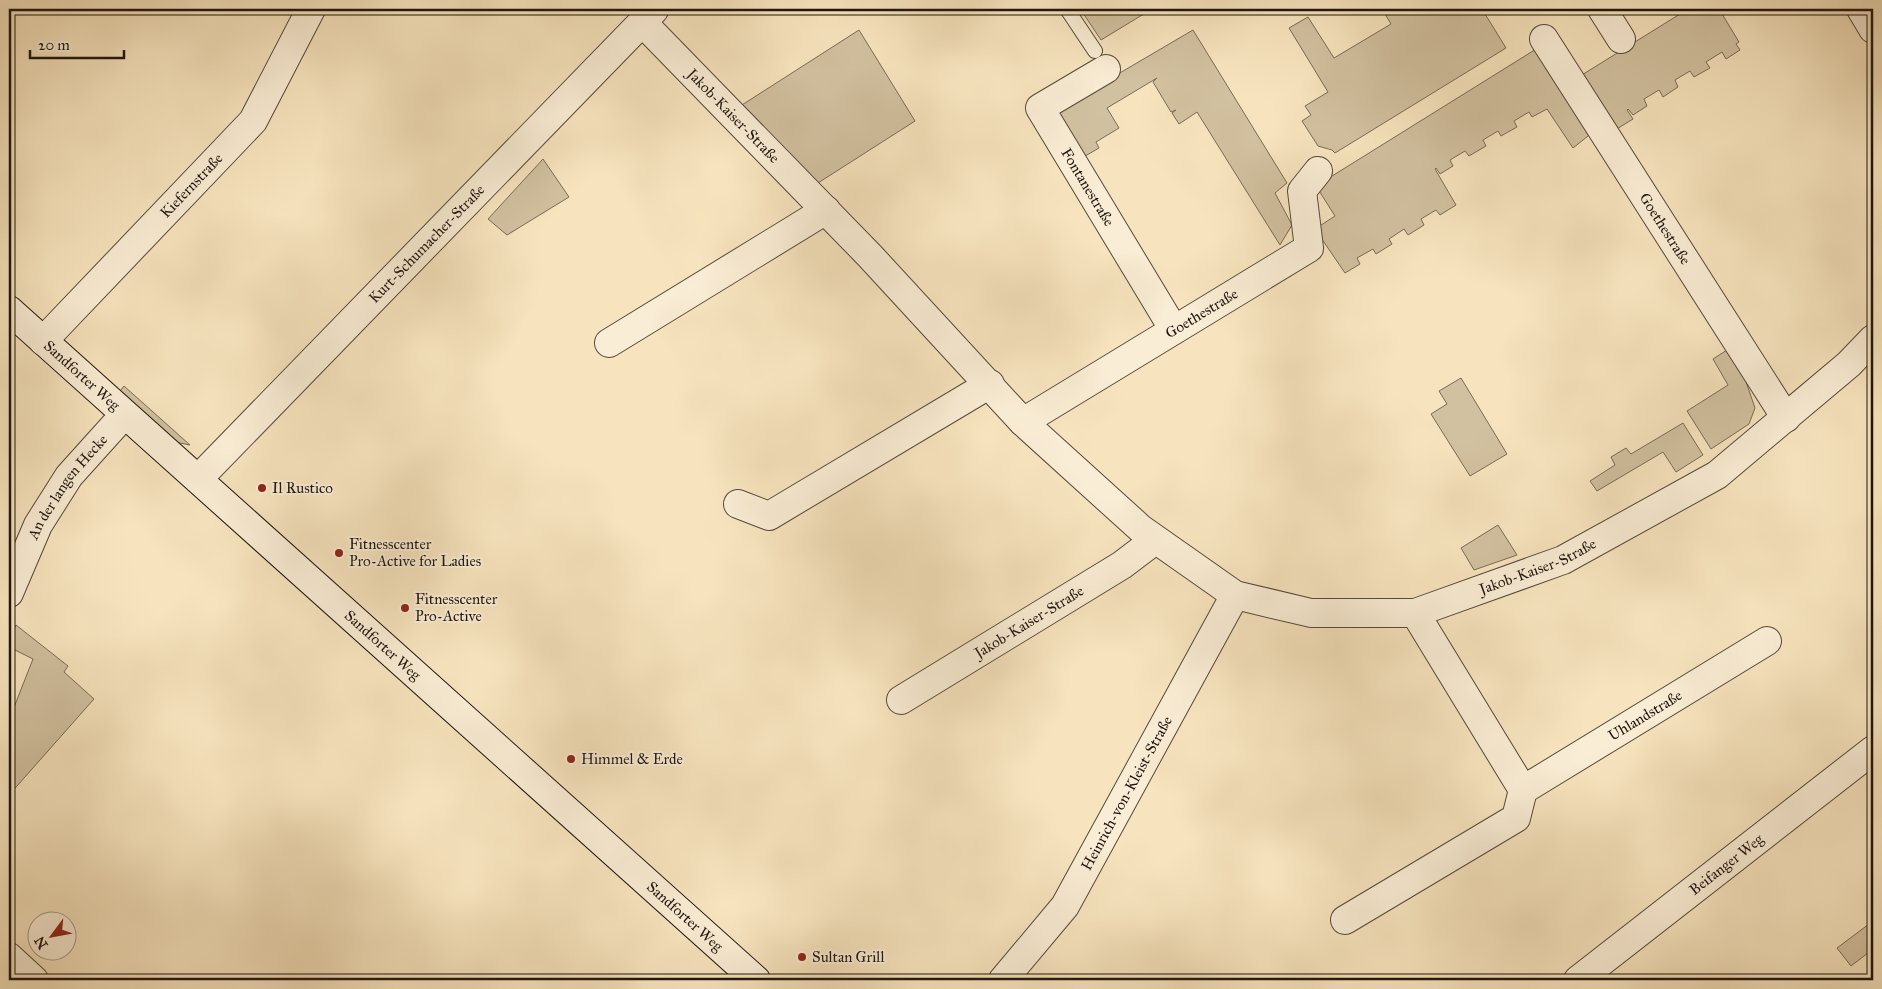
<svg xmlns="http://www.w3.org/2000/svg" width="1882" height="989" viewBox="0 0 1882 989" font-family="'IM FELL Great Primer',serif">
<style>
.green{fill:#d2c1a0;stroke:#786b58}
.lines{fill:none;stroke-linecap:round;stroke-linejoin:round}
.lane-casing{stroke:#55493b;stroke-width:16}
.street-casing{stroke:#55493b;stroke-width:30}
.secondary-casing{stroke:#1f150f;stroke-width:30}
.lane{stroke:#faedd5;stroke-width:14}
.street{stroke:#faedd5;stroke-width:28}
.secondary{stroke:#faedd5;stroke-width:28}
.poi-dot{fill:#8f2418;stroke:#faedd5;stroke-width:2}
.labels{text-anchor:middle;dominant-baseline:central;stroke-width:4;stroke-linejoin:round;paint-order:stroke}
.street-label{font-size:15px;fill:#1f150f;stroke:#faedd5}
.poi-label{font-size:15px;fill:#1f150f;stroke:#faedd5;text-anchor:start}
</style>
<rect width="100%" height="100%" fill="#f7e4be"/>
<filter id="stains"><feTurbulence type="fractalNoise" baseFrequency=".004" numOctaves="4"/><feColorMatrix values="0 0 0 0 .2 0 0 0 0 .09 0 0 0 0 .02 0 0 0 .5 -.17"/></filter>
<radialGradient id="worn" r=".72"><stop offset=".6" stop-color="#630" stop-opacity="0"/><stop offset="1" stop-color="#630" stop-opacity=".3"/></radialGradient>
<path class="green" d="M 1089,9 L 1152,9 L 1101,40 L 1083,13 Z
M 1395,9 L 1482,9 L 1506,48 L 1335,153 L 1332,150 L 1318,146 L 1302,121 L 1311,115 L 1305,106 L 1328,92 L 1289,28 L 1308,17 L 1334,58 L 1391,24 L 1385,14 Z
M 1688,9 L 1719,9 L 1739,42 L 1736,44 L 1740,50 L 1726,59 L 1722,52 L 1706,62 L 1710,68 L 1694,77 L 1690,71 L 1675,80 L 1678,87 L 1663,97 L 1659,90 L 1644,99 L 1647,106 L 1633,115 L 1628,109 L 1627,110 L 1633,119 L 1612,132 L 1577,78 Z
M 859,30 L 915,121 L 807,190 L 731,112 Z
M 1193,30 L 1287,183 L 1275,193 L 1292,225 L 1280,245 L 1197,112 L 1179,124 L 1172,113 L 1176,110 L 1171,112 L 1153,82 L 1157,78 L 1107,108 L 1119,128 L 1096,142 L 1099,148 L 1080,159 L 1055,111 Z
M 1541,46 L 1593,132 L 1573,148 L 1547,109 L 1532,117 L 1529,112 L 1514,121 L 1517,127 L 1501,136 L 1498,131 L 1483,140 L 1486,146 L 1469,156 L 1465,151 L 1450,160 L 1453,166 L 1440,174 L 1436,168 L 1435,169 L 1456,205 L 1440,215 L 1436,210 L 1421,219 L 1424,225 L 1408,235 L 1404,229 L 1389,239 L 1392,244 L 1376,254 L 1373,249 L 1357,258 L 1360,264 L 1345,273 L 1315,229 L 1335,216 L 1316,186 Z
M 543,159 L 569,197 L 507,235 L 488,219 Z
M 1727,350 L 1745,379 L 1755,408 L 1749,424 L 1711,449 L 1687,411 L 1728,385 L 1713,359 Z
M 1461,378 L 1507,454 L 1470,476 L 1431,414 L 1447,404 L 1439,391 Z
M 124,386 L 190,445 L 175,442 L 120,391 Z
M 1683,423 L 1703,455 L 1676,472 L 1663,452 L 1597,491 L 1590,481 L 1615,465 L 1611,457 L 1626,448 L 1631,454 Z
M 1498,525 L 1517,555 L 1474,570 L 1461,548 Z
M 16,625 L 68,666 L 64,672 L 94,699 L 9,795 L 9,720 L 33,659 L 9,647 L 9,638 Z
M 1873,921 L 1873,949 L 1851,966 L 1837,948 Z"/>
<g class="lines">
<g class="lane-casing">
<path id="lane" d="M 1067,9 L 1095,51"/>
</g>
<g class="street-casing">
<g id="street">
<path d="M 1602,9 L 1621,39"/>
<path d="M 1861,9 L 1873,29"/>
<path id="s1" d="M 642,22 L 870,256 L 1023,422 L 1141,529 L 1235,595 L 1311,613 L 1415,613 L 1563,560 L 1717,475 L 1849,364 L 1873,339"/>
<path id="s2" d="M 1544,39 L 1786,418"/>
<path id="s3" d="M 1106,69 L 1040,108 L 1174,330"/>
<path id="s4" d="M 43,341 L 253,121 L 311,9"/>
<path d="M 609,343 L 826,210"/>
<path id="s5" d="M 1023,422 L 1309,248 L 1302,191 L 1318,171"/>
<path id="s6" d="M 198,479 L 654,10"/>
<path d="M 738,504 L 769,516 L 990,384"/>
<path id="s7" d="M 9,593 L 38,525 L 69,476 L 124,415"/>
<path d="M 1415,613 L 1523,790"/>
<path id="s8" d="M 901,700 L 1122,565 L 1155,540"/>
<path id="s9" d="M 1345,920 L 1516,818 L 1523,790 L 1767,641"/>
<path d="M 9,957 L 34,980"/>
<path id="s10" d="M 1003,980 L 1065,906 L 1235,595"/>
<path id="s11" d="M 1578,980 L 1873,750"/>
</g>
</g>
<g class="secondary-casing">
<g id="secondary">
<path id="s12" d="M 9,310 L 756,980"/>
</g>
</g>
<use href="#lane" class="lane"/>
<use href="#street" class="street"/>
<use href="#secondary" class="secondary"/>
</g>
<g class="poi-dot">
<circle cx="262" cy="488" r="5"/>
<circle cx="339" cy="553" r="5"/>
<circle cx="405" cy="608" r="5"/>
<circle cx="571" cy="759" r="5"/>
<circle cx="802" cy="957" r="5"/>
</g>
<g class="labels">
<g class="street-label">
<text stroke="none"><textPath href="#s1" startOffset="131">Jakob-Kaiser-Straße</textPath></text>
<text stroke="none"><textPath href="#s4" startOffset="215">Kiefernstraße</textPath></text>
<text stroke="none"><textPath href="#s3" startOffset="169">Fontanestraße</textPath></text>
<text stroke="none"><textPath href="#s2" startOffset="225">Goethestraße</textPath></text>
<text stroke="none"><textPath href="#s6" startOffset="328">Kurt-Schumacher-Straße</textPath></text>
<text stroke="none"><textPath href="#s5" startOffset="209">Goethestraße</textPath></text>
<text stroke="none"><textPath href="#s12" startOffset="98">Sandforter Weg</textPath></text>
<text stroke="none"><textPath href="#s7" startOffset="122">An der langen Hecke</textPath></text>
<text stroke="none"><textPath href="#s1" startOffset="1140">Jakob-Kaiser-Straße</textPath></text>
<text stroke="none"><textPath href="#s8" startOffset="150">Jakob-Kaiser-Straße</textPath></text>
<text stroke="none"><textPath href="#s12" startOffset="502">Sandforter Weg</textPath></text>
<text stroke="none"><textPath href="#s9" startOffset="371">Uhlandstraße</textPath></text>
<text stroke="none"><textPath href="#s10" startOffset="225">Heinrich-von-Kleist-Straße</textPath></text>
<text stroke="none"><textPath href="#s11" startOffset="188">Beifanger Weg</textPath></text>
<text stroke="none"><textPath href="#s12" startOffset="908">Sandforter Weg</textPath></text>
</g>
<g class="poi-label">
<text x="272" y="488">Il Rustico</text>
<text x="349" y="544">Fitnesscenter<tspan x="349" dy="17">Pro-Active for Ladies</tspan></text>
<text x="415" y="599">Fitnesscenter<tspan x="415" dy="17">Pro-Active</tspan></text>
<text x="581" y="759">Himmel &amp; Erde</text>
<text x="812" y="957">Sultan Grill</text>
</g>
</g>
<rect width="1882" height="989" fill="none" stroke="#f7e4be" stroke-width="30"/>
<rect x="10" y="10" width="1862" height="969" fill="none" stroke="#1f150f" stroke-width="2.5"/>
<rect x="15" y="15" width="1852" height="959" fill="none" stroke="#1f150f"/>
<g transform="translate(52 936) rotate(238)"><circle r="24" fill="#faedd5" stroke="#a29786"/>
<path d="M0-4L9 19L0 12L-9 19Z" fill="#8f2418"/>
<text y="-8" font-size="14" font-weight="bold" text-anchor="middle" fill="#1f150f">N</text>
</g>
<path d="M30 50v8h94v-8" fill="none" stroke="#1f150f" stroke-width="2.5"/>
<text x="38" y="50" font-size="15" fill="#1f150f" stroke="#faedd5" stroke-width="4" paint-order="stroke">20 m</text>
<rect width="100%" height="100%" filter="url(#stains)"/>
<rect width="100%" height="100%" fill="url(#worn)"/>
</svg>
